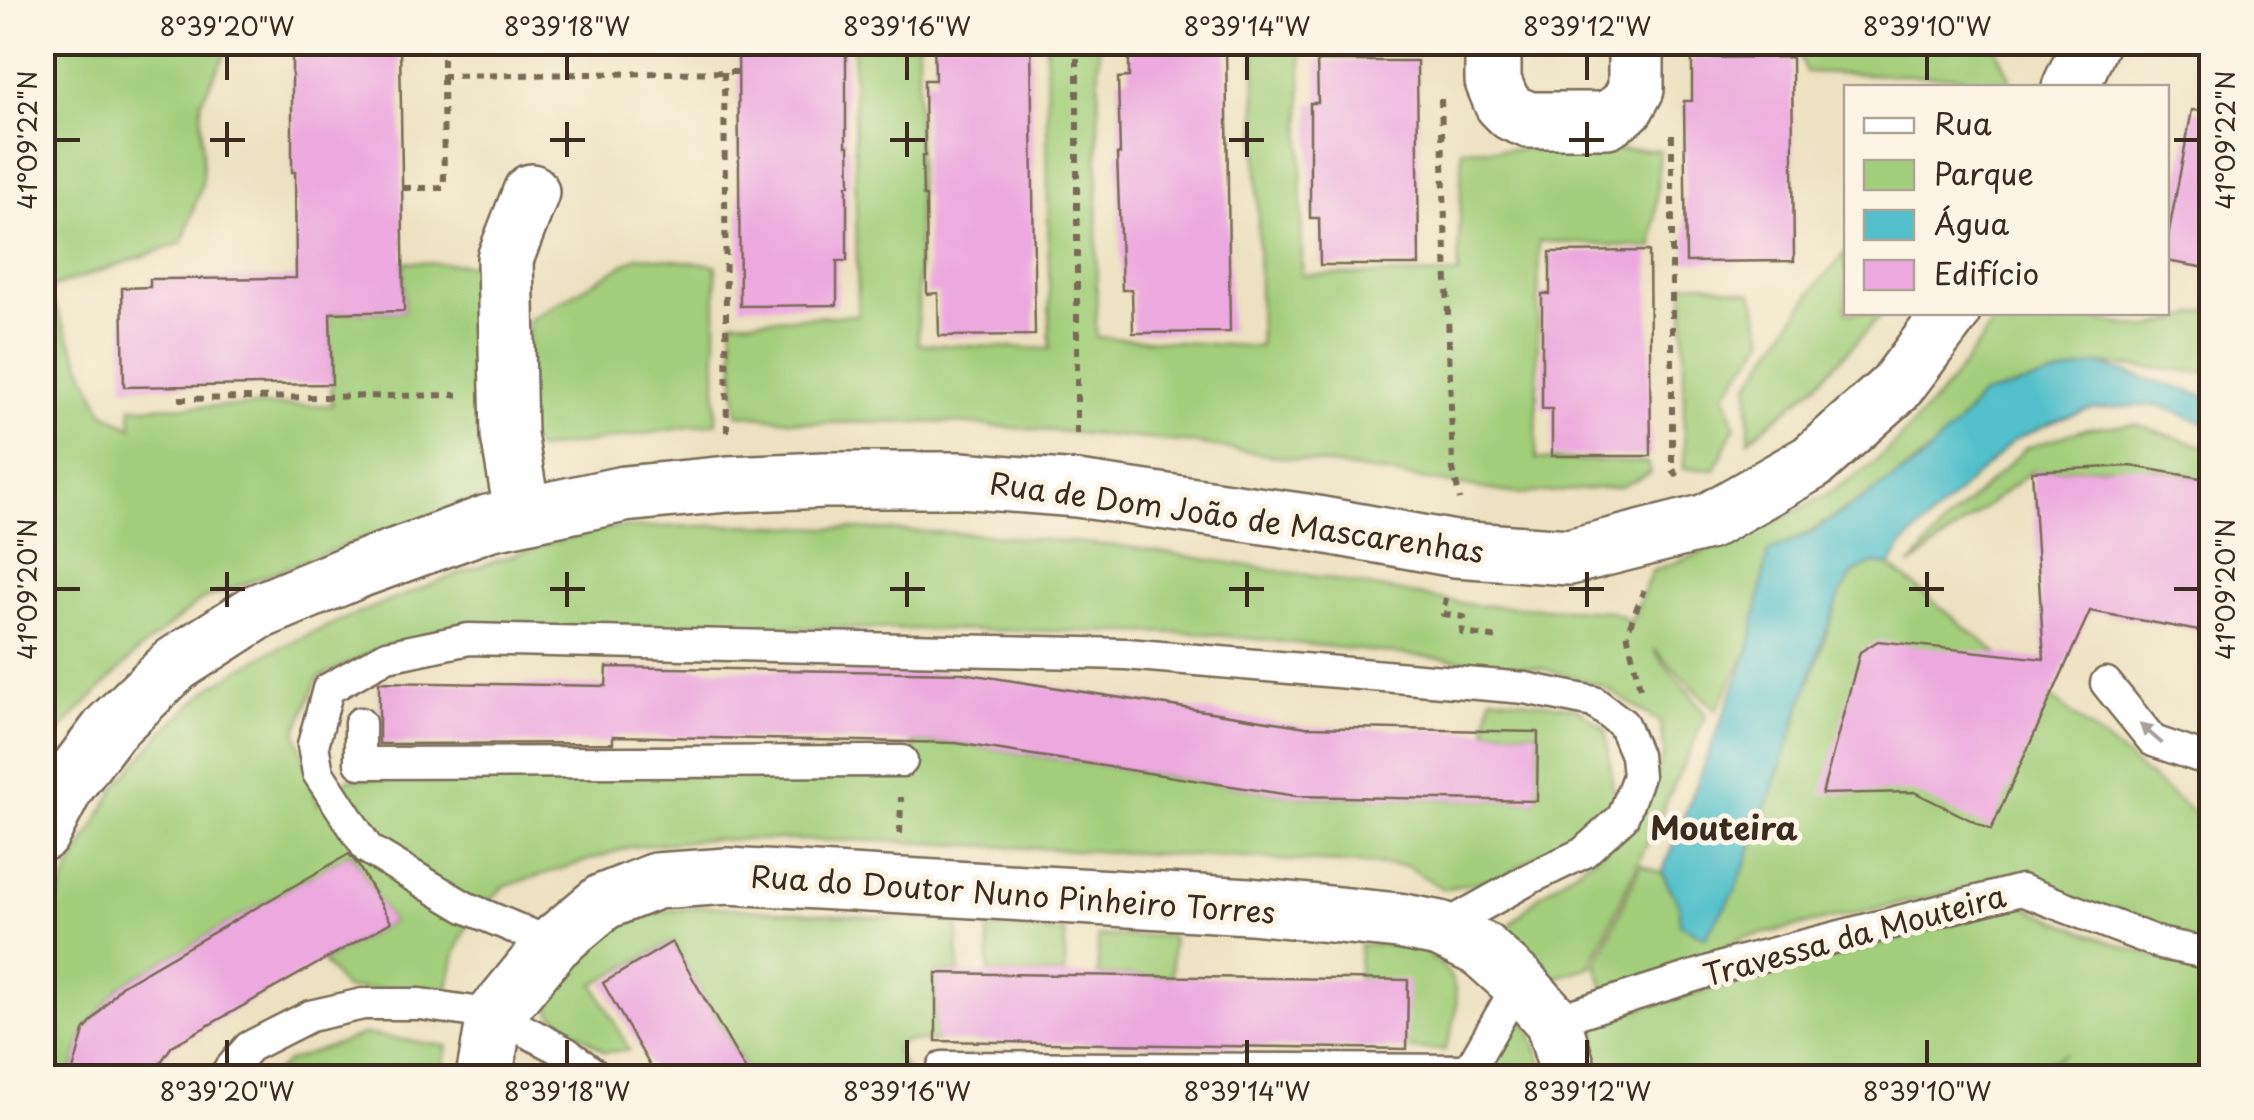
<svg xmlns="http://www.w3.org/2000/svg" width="2254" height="1120" viewBox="0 0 2254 1120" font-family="'Playpen Sans',sans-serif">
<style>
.green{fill:#a3ce7b;stroke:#6f7c4c;stroke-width:2.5}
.water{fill:#53c0cb;stroke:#477574;stroke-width:2.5}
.building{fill:#eca9df}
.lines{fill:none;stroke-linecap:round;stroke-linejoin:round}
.service-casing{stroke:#796a57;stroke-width:35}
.minor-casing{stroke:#796a57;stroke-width:60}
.path{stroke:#796a57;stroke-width:6;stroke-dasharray:8 8;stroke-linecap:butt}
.service{stroke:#fff;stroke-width:30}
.minor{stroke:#fff;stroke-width:55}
.oneway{fill:#a79f9a}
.ticks{fill:none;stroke:#3b2a1e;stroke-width:4}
.labels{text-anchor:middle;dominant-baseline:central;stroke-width:10;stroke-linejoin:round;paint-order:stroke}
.street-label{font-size:30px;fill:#3b2a1e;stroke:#fcf5e5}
.neighbourhood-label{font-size:32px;font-weight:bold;fill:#3b2a1e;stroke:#fcf5e5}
.neatline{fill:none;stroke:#3b2a1e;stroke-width:4}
.ticks-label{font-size:25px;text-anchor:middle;fill:#3b2a1e}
</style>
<rect width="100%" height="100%" fill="#fcf5e5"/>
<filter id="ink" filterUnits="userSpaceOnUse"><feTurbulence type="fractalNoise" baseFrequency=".01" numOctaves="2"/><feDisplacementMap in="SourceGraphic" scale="20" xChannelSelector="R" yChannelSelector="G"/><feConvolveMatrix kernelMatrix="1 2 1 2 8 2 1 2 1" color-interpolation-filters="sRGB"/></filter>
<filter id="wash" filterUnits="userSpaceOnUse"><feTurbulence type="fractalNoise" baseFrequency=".0048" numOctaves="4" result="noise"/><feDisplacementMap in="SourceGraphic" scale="40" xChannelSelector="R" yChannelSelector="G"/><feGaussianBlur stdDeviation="2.25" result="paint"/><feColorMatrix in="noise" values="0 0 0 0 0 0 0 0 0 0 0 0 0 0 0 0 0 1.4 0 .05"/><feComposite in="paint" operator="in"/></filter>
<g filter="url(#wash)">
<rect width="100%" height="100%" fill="#ece1c0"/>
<path class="green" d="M 43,43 L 231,43 L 201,101 L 203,180 L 182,243 L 47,289 L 103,412 L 132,428 L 131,407 L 332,405 L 330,313 L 404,311 L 404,262 L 483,265 L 505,490 L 363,539 L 201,600 L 136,653 L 66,724 L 43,756 Z
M 853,43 L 918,43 L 918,344 L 1050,349 L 1046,43 L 1099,43 L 1096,337 L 1260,347 L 1255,43 L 1301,43 L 1302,275 L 1458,274 L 1462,149 L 1660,150 L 1653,248 L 1539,241 L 1536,459 L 1647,463 L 1651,473 L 1621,487 L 1517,494 L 1185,442 L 944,422 L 813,423 L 737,414 L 732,321 L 858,315 Z
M 1760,43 L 1994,43 L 2010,77 L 2005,87 L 1961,88 L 1963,77 L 1806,72 L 1794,43 Z
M 1846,252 L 1846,312 L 1883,313 L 1815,386 L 1749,440 L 1749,384 L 1816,286 Z
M 639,256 L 716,265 L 716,423 L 538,450 L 524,435 L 529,320 Z
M 1700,283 L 1752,293 L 1765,339 L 1725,393 L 1735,427 L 1715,469 L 1684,469 L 1684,284 Z
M 2211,310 L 2211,373 L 2098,364 L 1980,396 C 1948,442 1909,469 1863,498 C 1832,519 1802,537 1768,552 L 1750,647 L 1716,710 L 1654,649 C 1668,674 1693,691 1706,716 L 1590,967 L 1549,980 L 1503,932 L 1539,896 L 1627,833 L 1638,817 L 1665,753 L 1660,722 L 1600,685 L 1544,669 L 1197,633 L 689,626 L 501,630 L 376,650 L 318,678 L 296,732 L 318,804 L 349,779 L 735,770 L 914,774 L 913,742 L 956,743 L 1296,796 L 1536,801 L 1538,732 L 1486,730 L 1491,696 L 1577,708 L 1606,730 L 1615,804 L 1503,877 L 1443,889 L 1407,866 L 882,841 L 707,839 L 630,847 L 503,887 L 469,921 L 455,954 L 448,988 L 345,989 L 323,961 L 391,922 L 351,853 L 121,986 L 84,1031 L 71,1077 L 43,1077 L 42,938 L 70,869 L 116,787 L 165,729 L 211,687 L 268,653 L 339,621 L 461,573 L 546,544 L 610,528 L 750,525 L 978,534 L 1128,547 L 1307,575 L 1473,605 L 1611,611 L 1631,622 L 1652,571 C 1720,547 1786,522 1846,482 C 1856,475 1868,468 1877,460 C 1924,417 1966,366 1999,313 L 2099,313 L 2099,321 L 2148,328 Z
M 2135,424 L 2211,449 L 2211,480 L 2156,470 L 2106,467 L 2032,471 L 1910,566 L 1949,520 L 2026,448 L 2088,428 Z
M 1872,564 L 1890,566 L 2211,827 L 2211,950 L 1990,884 L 1739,939 L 1684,974 L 1608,999 L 1596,965 L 1641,864 L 1662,873 L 1679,905 L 1763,818 L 1840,595 L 1854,572 Z
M 2020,904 C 2081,932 2144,959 2211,966 L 2211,1077 L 2027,1077 L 2066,1053 L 2020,1077 L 1595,1077 L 1582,1024 L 1864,949 Z
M 703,906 L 958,923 L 959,973 L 936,973 L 936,1041 L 903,1041 L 895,1050 L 910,1077 L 750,1077 L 672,942 L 594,984 L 629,1050 L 605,1052 L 551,1013 L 548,991 C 561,974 573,953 588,939 C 611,917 672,910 703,906 Z
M 988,928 L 1065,932 L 1065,974 L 989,974 Z
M 1098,936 L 1172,936 L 1172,977 L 1098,975 Z
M 1360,944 C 1378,945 1400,944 1417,948 C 1426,951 1436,960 1443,967 C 1465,990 1456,1023 1445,1050 L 1407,1049 L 1359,980 Z
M 1519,1004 L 1548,1077 L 1478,1078 Z
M 365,1034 L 447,1046 L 441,1077 L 270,1077 L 288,1061 Z"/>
<path class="water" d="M 2098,364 L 2211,398 L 2211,426 L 2158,405 L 2091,409 L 2055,421 L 2014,440 L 1902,546 L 1890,566 L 1872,564 L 1854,572 L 1840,595 L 1820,649 L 1774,787 L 1735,892 L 1705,937 L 1680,924 L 1679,905 L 1662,873 L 1750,647 L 1768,552 L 1807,535 L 1919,462 L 1969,412 L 1980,396 Z"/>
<g id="blocks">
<path class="building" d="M 305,42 L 400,42 L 404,311 L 330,313 L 332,384 L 124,387 L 122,288 L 150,287 L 150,279 L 296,278 L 295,172 L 292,172 L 292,56 L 305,56 Z
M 738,42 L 835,42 L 835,48 L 846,48 L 846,146 L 849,146 L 850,185 L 847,185 L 847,261 L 837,261 L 837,305 L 740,306 Z
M 934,42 L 1031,42 L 1035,335 L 939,336 L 938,293 L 927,294 L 926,196 L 923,196 L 922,156 L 925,156 L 924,80 L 935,80 Z
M 1129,42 L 1226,42 L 1230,332 L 1133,333 L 1132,290 L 1122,290 L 1117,154 L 1120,154 L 1118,78 L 1129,77 Z
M 1792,57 L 1794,261 L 1686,262 L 1684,101 L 1692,101 L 1692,58 Z
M 1317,61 L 1417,61 L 1419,265 L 1320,265 L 1319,218 L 1310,218 L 1310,103 L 1318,103 Z
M 2192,110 L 2212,112 L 2212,269 L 2166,261 L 2166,247 Z
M 1649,251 L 1651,456 L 1552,456 L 1552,409 L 1542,409 L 1542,294 L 1550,294 L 1550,252 Z
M 2131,466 L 2212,480 L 2212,563 L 2199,631 L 2090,611 L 1991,830 L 1914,792 L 1822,794 L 1860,652 L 1878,641 L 2044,659 L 2032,471 Z
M 607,667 L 963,673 L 1306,727 L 1538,732 L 1537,801 L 1296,796 L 956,743 L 613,736 L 613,743 L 379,744 L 379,682 L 606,686 Z
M 349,854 L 358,865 L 391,922 L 172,1046 L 150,1078 L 71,1078 L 84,1031 L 121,986 Z
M 672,942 L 750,1078 L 657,1078 L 603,983 Z
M 936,973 L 1408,980 L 1407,1049 L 936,1041 Z"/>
</g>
</g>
<g filter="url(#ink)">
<use href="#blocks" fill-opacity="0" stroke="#796a57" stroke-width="2.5"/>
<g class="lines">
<g class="service-casing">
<path id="service" d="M 2106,683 L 2153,741 L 2197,756 L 2212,753
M 360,723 L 360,763 L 902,761
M 553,944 L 465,907 L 368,849 L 318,773 L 313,745 L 328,689 L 387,656 L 469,639 L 1126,654 L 1525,688 L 1594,702 L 1623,724 L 1636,755 L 1638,776 L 1623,817 L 1583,853 L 1531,878 L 1440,929
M 1553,1021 L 1735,963 L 2021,890 L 2162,944 L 2212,954
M 943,1067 L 1469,1070 L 1519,983
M 222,1078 L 249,1047 L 310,1016 L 363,1004 L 420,1004 L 495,1015 L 567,1053 L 599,1078"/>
</g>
<g class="minor-casing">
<path id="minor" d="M 1496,42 L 1493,48 L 1493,81 L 1502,103 L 1512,113 L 1529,120 L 1607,120 L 1626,107 L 1636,89 L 1636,42
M 2070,88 L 2091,42
M 526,513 L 519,494 L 509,435 L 505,259 L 531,192
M 42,833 L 66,786 L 110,728 L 176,664 L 257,612 L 358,570 L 488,523 L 624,494 L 728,484 L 824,480 L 960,480 L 1077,489 L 1306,522 L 1455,549 L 1569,557 L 1707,522 L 1812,462 L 1895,388 L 1952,312
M 484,1078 L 495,1015 L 553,944 L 603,902 L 656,881 L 728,876 L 1250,906 L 1398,921 L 1440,929 L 1481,949 L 1519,983 L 1553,1021 L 1570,1078"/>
</g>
<path class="path" d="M 443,42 L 443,76 L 738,72
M 1077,42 L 1077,438
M 724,72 L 727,435
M 1441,99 L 1453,469 L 1460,500
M 1672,134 L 1672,468 L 1679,479
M 403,188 L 444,188 L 443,76
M 179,399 L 458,395
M 1446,598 L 1443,614 L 1464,617 L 1462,633 L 1493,637 L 1492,645
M 1640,688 L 1627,633 L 1644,590
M 900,834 L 901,797"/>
<use href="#service" class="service"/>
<use href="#minor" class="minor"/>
</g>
<defs><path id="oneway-solid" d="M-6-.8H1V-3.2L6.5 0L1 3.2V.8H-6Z" transform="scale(2.5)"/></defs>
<use class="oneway" href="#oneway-solid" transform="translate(2151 734) rotate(-139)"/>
</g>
<path class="ticks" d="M 227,55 L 227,80M 567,55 L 567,80M 907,55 L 907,80M 1247,55 L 1247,80M 1587,55 L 1587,80M 1927,55 L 1927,80M 227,122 L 227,157M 567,122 L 567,157M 907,122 L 907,157M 1247,122 L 1247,157M 1587,122 L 1587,157M 55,140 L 80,140M 210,140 L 245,140M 550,140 L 585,140M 890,140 L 925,140M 1229,140 L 1264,140M 1569,140 L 1604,140M 2174,140 L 2199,140M 227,572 L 227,607M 567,572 L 567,607M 907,572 L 907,607M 1247,572 L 1247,607M 1587,572 L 1587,607M 1927,572 L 1927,607M 55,589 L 80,589M 210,589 L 245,589M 550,589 L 585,589M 890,589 L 925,589M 1229,589 L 1264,589M 1569,589 L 1604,589M 1909,589 L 1944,589M 2174,589 L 2199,589M 227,1040 L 227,1065M 567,1040 L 567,1065M 907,1040 L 907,1065M 1247,1040 L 1247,1065M 1587,1040 L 1587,1065M 1927,1040 L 1927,1065"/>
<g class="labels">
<g class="street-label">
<text transform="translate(1237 516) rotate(8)">Rua de Dom João de Mascarenhas</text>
<text transform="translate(1013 893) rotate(4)">Rua do Doutor Nuno Pinheiro Torres</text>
<text transform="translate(1854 934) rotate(-15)">Travessa da Mouteira</text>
</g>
<g class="neighbourhood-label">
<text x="1724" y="827">Mouteira</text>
</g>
</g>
<rect width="2254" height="1120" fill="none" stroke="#fcf5e5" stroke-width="110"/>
<rect x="1844" y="85" width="325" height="230" fill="#fcf5e5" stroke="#afa495" stroke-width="2.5"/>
<rect x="1864" y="118" width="50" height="15" fill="#ffffff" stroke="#afa495" stroke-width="2.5"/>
<text x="1934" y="135" font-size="30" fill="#3b2a1e">Rua</text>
<rect x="1864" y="160" width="50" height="30" fill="#a3ce7b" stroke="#afa495" stroke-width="2.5"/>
<text x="1934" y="185" font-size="30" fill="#3b2a1e">Parque</text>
<rect x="1864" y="210" width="50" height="30" fill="#53c0cb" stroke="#afa495" stroke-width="2.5"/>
<text x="1934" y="235" font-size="30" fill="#3b2a1e">Água</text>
<rect x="1864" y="260" width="50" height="30" fill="#eca9df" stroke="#afa495" stroke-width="2.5"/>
<text x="1934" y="285" font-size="30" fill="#3b2a1e">Edifício</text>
<rect x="55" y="55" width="2144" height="1010" class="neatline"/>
<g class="ticks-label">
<text x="227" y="36">8°39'20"W</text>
<text x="567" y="36">8°39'18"W</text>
<text x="907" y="36">8°39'16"W</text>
<text x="1247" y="36">8°39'14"W</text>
<text x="1587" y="36">8°39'12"W</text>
<text x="1927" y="36">8°39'10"W</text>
<text transform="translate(28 140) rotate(-90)" y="9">41°09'22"N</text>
<text transform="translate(2226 140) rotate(-90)" y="9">41°09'22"N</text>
<text transform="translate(28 589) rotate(-90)" y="9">41°09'20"N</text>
<text transform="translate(2226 589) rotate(-90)" y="9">41°09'20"N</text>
<text x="227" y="1101">8°39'20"W</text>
<text x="567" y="1101">8°39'18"W</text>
<text x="907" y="1101">8°39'16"W</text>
<text x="1247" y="1101">8°39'14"W</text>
<text x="1587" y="1101">8°39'12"W</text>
<text x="1927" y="1101">8°39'10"W</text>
</g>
</svg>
